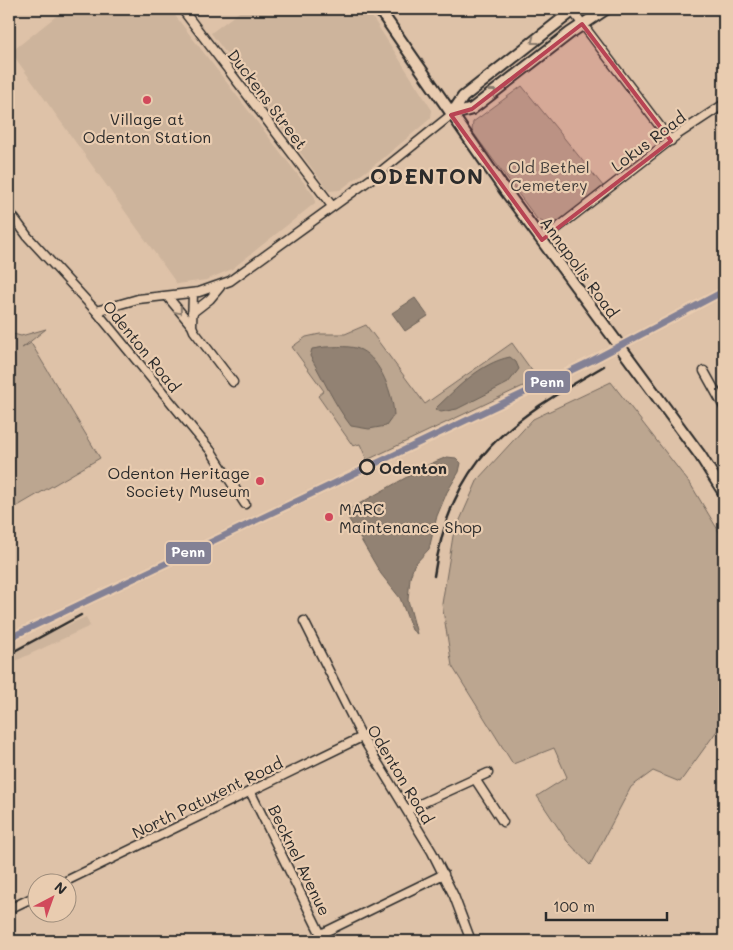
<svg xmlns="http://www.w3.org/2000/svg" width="733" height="950" viewBox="0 0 733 950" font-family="Mali,sans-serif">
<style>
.built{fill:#cdb49c}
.green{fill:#bca690;stroke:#74685e}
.water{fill:#928273;stroke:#695f56}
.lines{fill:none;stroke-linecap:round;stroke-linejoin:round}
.street-casing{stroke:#2b2b2b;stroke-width:11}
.secondary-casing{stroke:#2b2b2b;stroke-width:14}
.street{stroke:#e9ccb0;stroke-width:8}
.secondary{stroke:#e9ccb0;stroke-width:10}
.rail{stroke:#2b2b2b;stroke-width:2.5}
.rail-1-casing{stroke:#e9ccb0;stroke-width:10}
.rail-1{stroke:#838195;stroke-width:6}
.oneway{stroke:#8a7c6e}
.marked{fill:#b84454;fill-opacity:0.2;stroke:#b84454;stroke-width:4;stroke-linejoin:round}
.poi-dot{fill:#d1495b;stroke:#e9ccb0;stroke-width:2}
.stop-dot{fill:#e9ccb0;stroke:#2b2b2b;stroke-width:2.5}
.labels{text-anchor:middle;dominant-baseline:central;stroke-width:4.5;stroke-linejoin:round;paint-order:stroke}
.street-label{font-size:16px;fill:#2b2b2b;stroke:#e9ccb0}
.poi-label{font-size:16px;fill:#2b2b2b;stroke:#e9ccb0}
.park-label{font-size:16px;fill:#413d3a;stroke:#e9ccb0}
.stop-label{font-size:16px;font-weight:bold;fill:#2b2b2b;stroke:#e9ccb0;text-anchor:start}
.district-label{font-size:21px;font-weight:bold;letter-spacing:1px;fill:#2b2b2b;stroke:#e9ccb0}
.line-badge{stroke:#e9ccb0;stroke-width:2}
.badge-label{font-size:14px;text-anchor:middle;font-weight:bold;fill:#fff}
</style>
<rect width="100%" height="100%" fill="#dec2a8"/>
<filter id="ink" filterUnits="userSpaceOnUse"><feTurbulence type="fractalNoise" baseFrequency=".02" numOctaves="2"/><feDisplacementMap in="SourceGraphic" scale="10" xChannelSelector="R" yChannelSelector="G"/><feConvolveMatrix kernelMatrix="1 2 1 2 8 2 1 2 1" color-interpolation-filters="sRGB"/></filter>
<g filter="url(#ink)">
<path class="built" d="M 65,9 L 170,9 L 315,197 L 315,203 L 232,269 L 206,280 L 177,284 L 11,52 Z
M 243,9 L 367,9 L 432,110 L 431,118 L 381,160 L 340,190 L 329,191 L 211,33 Z
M 86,617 L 90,626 L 9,664 L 9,651 Z"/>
<path class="green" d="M 522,86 L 603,186 L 561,222 L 549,225 L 537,219 L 472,131 L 473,122 Z
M 366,325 L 425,404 L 512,343 L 538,379 L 367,460 L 360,444 L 353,446 L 318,396 L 324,391 L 292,347 L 306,337 L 320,334 L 345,334 Z
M 46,329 L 22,348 L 31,343 L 100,458 L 9,511 L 9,333 L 21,336 Z
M 611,382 L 691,485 L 724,540 L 724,721 L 680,782 L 653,771 L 631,787 L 590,865 L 567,841 L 537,796 L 567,777 L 554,748 L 513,764 L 452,666 L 442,604 L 453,536 L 478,479 L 533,419 Z"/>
<path class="water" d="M 415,298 L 428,316 L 405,331 L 392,313 Z
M 325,347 C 336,347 351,345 361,350 C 381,360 393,395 394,415 L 386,426 L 369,429 L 351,426 C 334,404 324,380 310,356 L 312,349 Z
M 510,357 L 516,362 L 519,369 L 508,383 L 457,409 L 441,412 L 435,409 C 456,389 480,363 510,357 Z
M 447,457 L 456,458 L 461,463 L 459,472 L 447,492 L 437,516 L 429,549 L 414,565 L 410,578 L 408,600 L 417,634 L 412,630 L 400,598 L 381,574 L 347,516 L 350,509 L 430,464 Z"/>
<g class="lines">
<g class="street-casing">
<path id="street" d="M 182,9 L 332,206
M 571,9 L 671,141
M 9,211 L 28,237 L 96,311 L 211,451 L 245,504
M 542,240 L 677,135 L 724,104
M 193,293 L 192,326 L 194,331 L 233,382
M 167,296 L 192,326
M 96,311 L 138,299 L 199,292 L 230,281 L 375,176 L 451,115
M 192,313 L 210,299 L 220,287
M 704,371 L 724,407
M 304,621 L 362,737 L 432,852 L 454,896 L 471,941
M 475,779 L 503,822
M 250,791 L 324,941
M 407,810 L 488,773
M 64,882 L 362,737
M 9,909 L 38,895
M 321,934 L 444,874"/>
</g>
<g class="secondary-casing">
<path id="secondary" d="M 379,9 L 504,189 L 700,455 L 724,493
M 451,115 L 472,109 L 570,33 L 606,9
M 451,115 L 463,97 L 575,9"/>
</g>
<use href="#street" class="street"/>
<use href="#secondary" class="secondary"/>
<path class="rail" d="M 434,576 C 451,458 508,422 604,366
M 9,654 L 81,615"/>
<g class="rail-1-casing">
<path id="rail-1" d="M 9,638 L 591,361 L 724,291"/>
</g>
<use href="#rail-1" class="rail-1"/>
</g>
<defs><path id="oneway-chevron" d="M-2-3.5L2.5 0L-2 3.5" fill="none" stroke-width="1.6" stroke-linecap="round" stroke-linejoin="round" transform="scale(1.25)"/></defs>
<g class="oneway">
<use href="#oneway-chevron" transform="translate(534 41) rotate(142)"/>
<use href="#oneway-chevron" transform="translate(493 92) rotate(-38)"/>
<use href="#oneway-chevron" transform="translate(179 311) rotate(50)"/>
</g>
</g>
<path class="marked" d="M 582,24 L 671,141 L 542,240 L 451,115 L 472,109 Z"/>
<g class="poi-dot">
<circle cx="147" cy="100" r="5"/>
<circle cx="260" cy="481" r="5"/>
<circle cx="329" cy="517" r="5"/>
</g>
<circle class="stop-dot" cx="367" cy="467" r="7"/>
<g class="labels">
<g class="street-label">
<text transform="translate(268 99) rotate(53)">Duckens Street</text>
<text transform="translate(648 141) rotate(-37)">Lokus Road</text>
<text transform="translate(580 267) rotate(54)">Annapolis Road</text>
<text transform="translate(142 346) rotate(51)">Odenton Road</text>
<text transform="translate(401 774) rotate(59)">Odenton Road</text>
<text transform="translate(207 797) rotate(-26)">North Patuxent Road</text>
<text transform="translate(300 860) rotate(64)">Becknel Avenue</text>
</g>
<g class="poi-label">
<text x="147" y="118">Village at<tspan x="147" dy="18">Odenton Station</tspan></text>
<text x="250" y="472" text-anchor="end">Odenton Heritage<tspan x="250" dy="18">Society Museum</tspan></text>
<text x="339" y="508" text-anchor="start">MARC<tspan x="339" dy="18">Maintenance Shop</tspan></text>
</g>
<g class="park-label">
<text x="549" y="166">Old Bethel<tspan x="549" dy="18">Cemetery</tspan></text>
</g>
<g class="stop-label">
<text x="379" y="467">Odenton</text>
</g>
<g class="district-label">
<text x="427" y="175">ODENTON</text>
</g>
</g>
<g class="line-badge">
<rect x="524" y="370" width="47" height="24" rx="5" fill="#838195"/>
<rect x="165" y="541" width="47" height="24" rx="5" fill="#838195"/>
</g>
<g class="badge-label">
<text x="547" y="387">Penn</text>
<text x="188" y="557">Penn</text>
</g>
<rect width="733" height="950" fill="none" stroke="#e9ccb0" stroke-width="30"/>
<rect x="15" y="15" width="703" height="920" fill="none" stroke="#2b2b2b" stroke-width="2" filter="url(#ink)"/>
<g transform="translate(52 898) rotate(41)"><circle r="24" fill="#e9ccb0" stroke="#9d8c7b"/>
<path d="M0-4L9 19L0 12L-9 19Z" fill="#d1495b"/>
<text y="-8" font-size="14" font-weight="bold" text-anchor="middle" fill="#2b2b2b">N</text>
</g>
<path d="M546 912v8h121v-8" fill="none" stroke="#2b2b2b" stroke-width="2.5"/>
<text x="553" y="912" font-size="15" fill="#2b2b2b" stroke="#e9ccb0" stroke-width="4" paint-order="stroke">100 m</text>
</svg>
